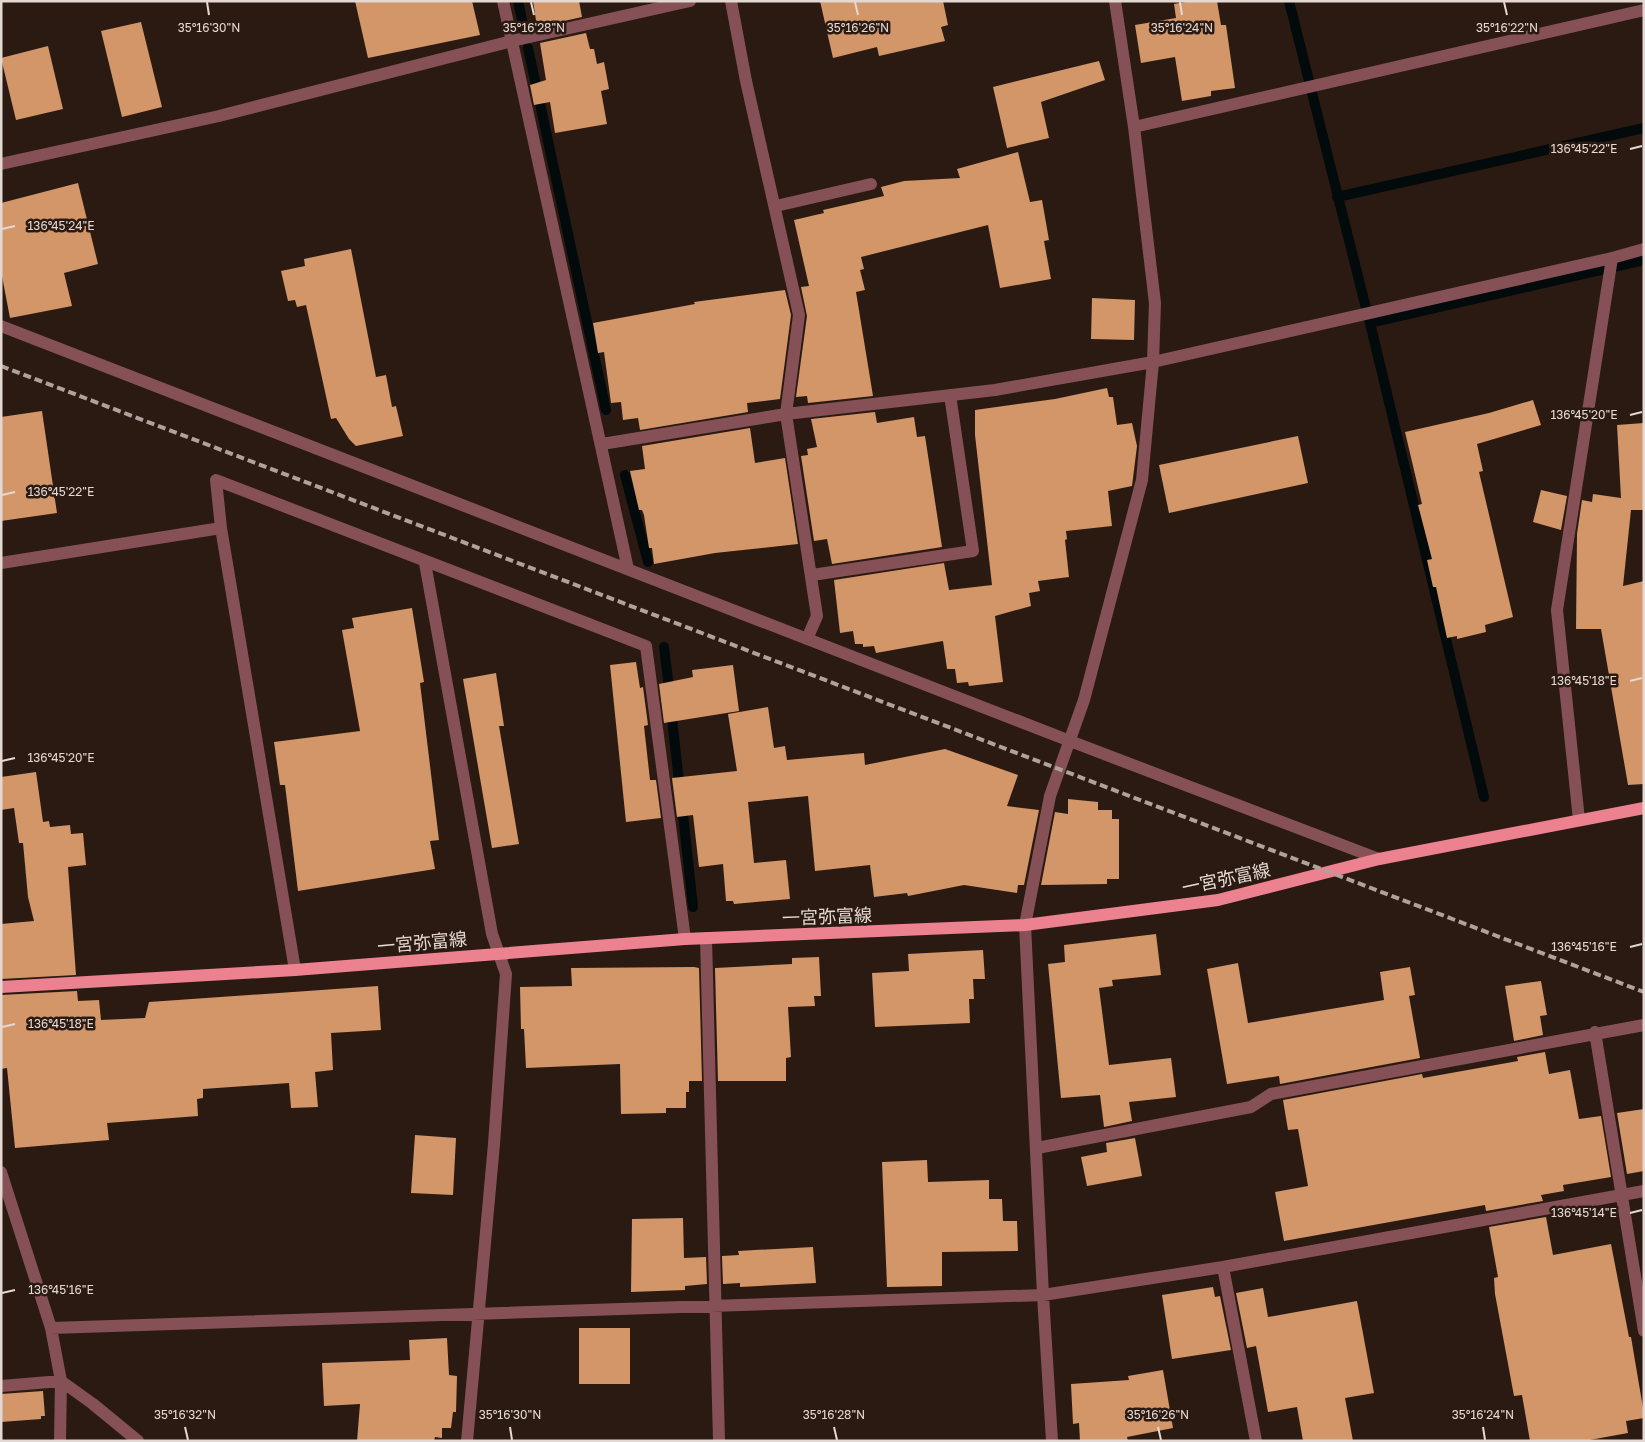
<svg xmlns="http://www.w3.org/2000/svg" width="1645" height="1442" viewBox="0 0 1645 1442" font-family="'Golos Text','Noto Sans JP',sans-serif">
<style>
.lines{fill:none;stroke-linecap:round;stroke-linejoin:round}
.stream{stroke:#020a0c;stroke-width:10}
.building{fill:#d29669}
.minor{stroke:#855157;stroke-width:12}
.major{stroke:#ec828f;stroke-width:12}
.rail{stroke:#afa19b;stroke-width:4;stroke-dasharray:8 4;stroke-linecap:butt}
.ticks{fill:none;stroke:#e4d8d2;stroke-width:2}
.labels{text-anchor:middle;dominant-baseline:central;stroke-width:5;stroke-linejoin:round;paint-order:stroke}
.street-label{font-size:18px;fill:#e4d8d2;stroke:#2b1a12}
.ticks-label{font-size:12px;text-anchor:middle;fill:#e4d8d2;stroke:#2b1a12;stroke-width:5;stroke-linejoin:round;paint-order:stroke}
</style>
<rect width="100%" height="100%" fill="#2b1a12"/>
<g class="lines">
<path class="stream" d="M 518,1 L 524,29
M 1289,1 L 1369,320
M 528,48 L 606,410
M 1337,197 L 1644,128
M 625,475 L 648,562
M 664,647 L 670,696
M 671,710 L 680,790
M 1484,797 L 1370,323 L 1644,260
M 682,805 L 693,907"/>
</g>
<path class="building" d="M 355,1 L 472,1 L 480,35 L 368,58 Z
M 533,1 L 579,1 L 582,17 L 537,27 Z
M 820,1 L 943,1 L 948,25 L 941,27 L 945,41 L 879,56 L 877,47 L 833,58 Z
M 1191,1 L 1217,1 L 1221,25 L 1226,25 L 1235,88 L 1211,91 L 1211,96 L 1182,101 L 1175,57 L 1141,63 L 1135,25 L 1176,18 L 1174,4 Z
M 141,22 L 162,107 L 122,117 L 101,31 Z
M 586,33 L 590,49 L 594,49 L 597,64 L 604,62 L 609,89 L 601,91 L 607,124 L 555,133 L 550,102 L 534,105 L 530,85 L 546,80 L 540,43 Z
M 48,46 L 63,109 L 16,120 L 1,58 Z
M 1099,61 L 1105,80 L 1041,102 L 1049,138 L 1007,148 L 993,87 Z
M 1018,152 L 1030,202 L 1042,200 L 1049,240 L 1044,241 L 1051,279 L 1000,288 L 988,225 L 861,257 L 864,269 L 860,270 L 865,290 L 856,292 L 873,396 L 808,403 L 807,396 L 796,397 L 807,316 L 801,287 L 809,286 L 794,220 L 824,213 L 823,210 L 884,196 L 881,187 L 904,181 L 960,178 L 957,169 Z
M 78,183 L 98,264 L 64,273 L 72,306 L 10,318 L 1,271 L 1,203 Z
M 351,249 L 376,377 L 386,375 L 392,407 L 396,406 L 403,436 L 356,446 L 349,439 L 336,418 L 331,419 L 306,305 L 297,307 L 295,300 L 288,301 L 281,271 L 305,266 L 304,259 Z
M 785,290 L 791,315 L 780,399 L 747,403 L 748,412 L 640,430 L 638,418 L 623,420 L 621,402 L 611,403 L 604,352 L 598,353 L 593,323 L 695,304 L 694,302 Z
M 1092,298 L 1135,300 L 1134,340 L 1091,339 Z
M 1107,388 L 1109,397 L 1113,397 L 1117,425 L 1132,423 L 1137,446 L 1132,486 L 1108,491 L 1112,526 L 1066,531 L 1067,539 L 1065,540 L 1069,577 L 1038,581 L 1040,591 L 1029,593 L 1031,606 L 995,616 L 1003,682 L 969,686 L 968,682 L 957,683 L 955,669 L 947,669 L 943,641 L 876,653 L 874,646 L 863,647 L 863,644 L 855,644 L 853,631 L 840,633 L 834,580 L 944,563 L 949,590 L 992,585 L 975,435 L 975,410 L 1055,399 Z
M 1533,400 L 1541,425 L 1477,444 L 1483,471 L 1479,472 L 1513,617 L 1485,625 L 1486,632 L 1457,639 L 1457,636 L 1447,638 L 1436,587 L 1433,587 L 1427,560 L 1432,559 L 1418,505 L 1422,504 L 1405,432 L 1489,413 Z
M 42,411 L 57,513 L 1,521 L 1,417 Z
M 875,412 L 877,423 L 914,417 L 917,437 L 925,436 L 942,547 L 832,564 L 827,539 L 814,541 L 801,456 L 808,455 L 807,449 L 817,447 L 811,419 Z
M 1644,423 L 1644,510 L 1631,510 L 1623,586 L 1644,581 L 1644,784 L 1628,785 L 1601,629 L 1576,629 L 1577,534 L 1582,500 L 1592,502 L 1593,494 L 1621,498 L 1617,425 Z
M 750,428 L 755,463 L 785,458 L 798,544 L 715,553 L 654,564 L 652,548 L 649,548 L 644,515 L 642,510 L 639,510 L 630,471 L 645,469 L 642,446 Z
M 1298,436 L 1308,483 L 1169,513 L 1159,465 Z
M 1541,490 L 1567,496 L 1561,530 L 1533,522 Z
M 412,608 L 424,682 L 420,683 L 439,840 L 430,841 L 435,869 L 298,891 L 285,785 L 280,785 L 274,742 L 360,731 L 342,630 L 354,628 L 352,618 Z
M 636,662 L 640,688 L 643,687 L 648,725 L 644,726 L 650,780 L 656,780 L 661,818 L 626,822 L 610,665 Z
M 733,665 L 739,711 L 664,723 L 659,684 L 693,677 L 692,670 Z
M 496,673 L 504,726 L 499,726 L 519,844 L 492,848 L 463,679 Z
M 768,707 L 774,748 L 785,746 L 787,760 L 864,753 L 865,765 L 945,749 L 1018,775 L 1007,806 L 1039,810 L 1024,885 L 1018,885 L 1017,893 L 964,885 L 908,896 L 907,893 L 874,897 L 870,865 L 815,871 L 808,796 L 748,802 L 754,863 L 786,860 L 790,899 L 734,904 L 733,901 L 726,901 L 723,864 L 699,867 L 693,815 L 677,817 L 672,778 L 737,771 L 728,714 Z
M 36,772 L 43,822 L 49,821 L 50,827 L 70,825 L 71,834 L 83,833 L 86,865 L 68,867 L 76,975 L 1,979 L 1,924 L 34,921 L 28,897 L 23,843 L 19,843 L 14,808 L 1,810 L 1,777 Z
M 1068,799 L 1098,802 L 1098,810 L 1112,810 L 1112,819 L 1119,819 L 1119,879 L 1107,879 L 1107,884 L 1041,885 L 1055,812 L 1068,814 Z
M 1156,934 L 1161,975 L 1112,980 L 1113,986 L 1099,988 L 1109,1065 L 1171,1058 L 1176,1097 L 1129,1102 L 1132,1121 L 1104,1127 L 1100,1095 L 1061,1098 L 1048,964 L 1065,962 L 1064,945 Z
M 983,950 L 985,979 L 973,979 L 974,999 L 969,999 L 970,1023 L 875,1027 L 872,973 L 909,971 L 908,954 Z
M 819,957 L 821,996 L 814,996 L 815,1006 L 788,1007 L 791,1057 L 786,1058 L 786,1081 L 718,1081 L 715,968 L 792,964 L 792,958 Z
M 1238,963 L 1248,1023 L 1384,1000 L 1380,972 L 1410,967 L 1415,995 L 1409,996 L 1420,1058 L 1280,1084 L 1279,1076 L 1227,1084 L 1207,969 Z
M 694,967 L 699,968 L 702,1081 L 689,1081 L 689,1092 L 686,1092 L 686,1108 L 666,1108 L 666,1113 L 621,1114 L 620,1064 L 526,1068 L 524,1029 L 521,1029 L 520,987 L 572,986 L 571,968 Z
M 1541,981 L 1547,1015 L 1540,1016 L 1543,1035 L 1514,1041 L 1505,986 Z
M 378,986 L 381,1030 L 331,1033 L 333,1070 L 315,1072 L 318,1107 L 291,1108 L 289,1083 L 203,1089 L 203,1098 L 197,1099 L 198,1116 L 107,1123 L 109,1140 L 15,1148 L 7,1068 L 1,1069 L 1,995 L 77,991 L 78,1001 L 99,1000 L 101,1020 L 145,1018 L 149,1002 Z
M 1545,1052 L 1549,1074 L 1570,1070 L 1579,1119 L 1601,1116 L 1611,1177 L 1563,1185 L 1564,1191 L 1541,1195 L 1543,1201 L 1486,1211 L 1485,1205 L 1284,1241 L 1275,1192 L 1308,1186 L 1298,1129 L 1288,1130 L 1283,1100 L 1422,1074 L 1423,1078 L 1518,1061 L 1517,1057 Z
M 1644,1109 L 1644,1171 L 1627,1174 L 1617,1113 Z
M 415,1135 L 456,1138 L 453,1195 L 411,1193 Z
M 1135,1138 L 1142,1176 L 1087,1186 L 1081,1157 L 1107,1152 L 1106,1143 Z
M 927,1160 L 928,1182 L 989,1180 L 989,1199 L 1002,1199 L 1003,1221 L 1017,1221 L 1018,1251 L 942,1252 L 942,1286 L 887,1287 L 882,1162 Z
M 1546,1217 L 1553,1255 L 1611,1244 L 1629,1337 L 1631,1337 L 1644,1414 L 1644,1418 L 1626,1421 L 1628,1433 L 1584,1441 L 1530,1441 L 1522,1395 L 1514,1396 L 1495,1294 L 1494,1278 L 1498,1277 L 1489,1227 Z
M 683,1218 L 684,1258 L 706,1257 L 707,1284 L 685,1286 L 685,1290 L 631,1292 L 632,1219 Z
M 813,1247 L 816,1283 L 740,1287 L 740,1283 L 723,1284 L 722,1256 L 739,1255 L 738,1251 Z
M 1213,1287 L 1215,1297 L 1220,1296 L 1231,1350 L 1172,1359 L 1162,1295 Z
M 1263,1288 L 1268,1317 L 1357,1301 L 1374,1393 L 1345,1398 L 1353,1441 L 1303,1441 L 1297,1407 L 1268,1412 L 1256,1346 L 1247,1348 L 1236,1293 Z
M 579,1328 L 630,1328 L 630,1384 L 579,1384 Z
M 447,1338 L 449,1375 L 457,1376 L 456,1412 L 453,1412 L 451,1428 L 442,1428 L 442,1438 L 435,1437 L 434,1441 L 357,1441 L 360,1404 L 324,1406 L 322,1363 L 410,1360 L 409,1340 Z
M 1163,1370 L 1173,1428 L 1127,1437 L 1128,1441 L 1080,1441 L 1079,1423 L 1073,1424 L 1071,1384 L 1129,1380 L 1128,1376 Z
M 43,1391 L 45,1416 L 41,1416 L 41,1419 L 1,1422 L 1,1394 Z"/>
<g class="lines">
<path class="minor" d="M 503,1 L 628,569
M 731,1 L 746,81 L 799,315 L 786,414 L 817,616 L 807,639
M 1134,127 L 1644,10
M 1,164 L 219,116 L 512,41 L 690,1
M 776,206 L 871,184
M 1,326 L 1070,741 L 1379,859
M 602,444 L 786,414 L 995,390 L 1153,362 L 1612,258 L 1644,249
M 221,528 L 295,970
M 1,563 L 221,528 L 216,480 L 646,646 L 685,939
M 425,563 L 492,934 L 506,974 L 494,1144 L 467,1441
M 812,575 L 973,551 L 950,395
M 1579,820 L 1557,610 L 1612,258
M 706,938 L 719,1441
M 1595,1032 L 1644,1331
M 1037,1148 L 1251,1107 L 1271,1094 L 1644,1025
M 1,1172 L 51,1328 L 61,1381 L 60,1441
M 1223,1267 L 1256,1441
M 51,1328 L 1043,1295 L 1223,1267 L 1644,1191
M 1,1386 L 61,1381 L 93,1404 L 138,1441
M 1052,1441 L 1043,1295 L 1025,925 L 1050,796 L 1084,700 L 1142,480 L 1153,362 L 1155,303 L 1134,127 L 1115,1"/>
<path class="major" d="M 1,987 L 295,970 L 685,939 L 1025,925 L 1218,900 L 1379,859 L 1644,808"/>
<path class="rail" d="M 1,366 L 1644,992"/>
</g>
<path class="ticks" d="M 207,2 L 209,15M 531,2 L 534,15M 855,2 L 858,15M 1180,2 L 1182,15M 1504,2 L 1507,15M 1630,149 L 1642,146M 2,229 L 15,226M 1630,415 L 1642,412M 2,495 L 15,492M 1630,681 L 1642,678M 2,761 L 15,758M 1630,947 L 1642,944M 2,1027 L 15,1024M 1630,1213 L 1642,1210M 2,1293 L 15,1290M 185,1427 L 188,1440M 510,1427 L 512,1440M 834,1427 L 837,1440M 1158,1427 L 1161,1440M 1483,1427 L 1485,1440"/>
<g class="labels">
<g class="street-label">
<text transform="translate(1226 878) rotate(-12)">一宮弥富線</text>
<text transform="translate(827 916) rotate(-2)">一宮弥富線</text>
<text transform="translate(422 942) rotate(-5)">一宮弥富線</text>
</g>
</g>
<g class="ticks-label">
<text x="209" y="32">35°16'30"N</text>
<text x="534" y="32">35°16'28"N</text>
<text x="858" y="32">35°16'26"N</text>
<text x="1182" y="32">35°16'24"N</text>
<text x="1507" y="32">35°16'22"N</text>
<text x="1584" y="153">136°45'22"E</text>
<text x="61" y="230">136°45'24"E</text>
<text x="1584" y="419">136°45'20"E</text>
<text x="61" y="496">136°45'22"E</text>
<text x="1584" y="685">136°45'18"E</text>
<text x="61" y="762">136°45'20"E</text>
<text x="1584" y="951">136°45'16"E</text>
<text x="61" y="1028">136°45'18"E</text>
<text x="1584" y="1217">136°45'14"E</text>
<text x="61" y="1294">136°45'16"E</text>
<text x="185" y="1419">35°16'32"N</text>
<text x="510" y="1419">35°16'30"N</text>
<text x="834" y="1419">35°16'28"N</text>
<text x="1158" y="1419">35°16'26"N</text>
<text x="1483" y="1419">35°16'24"N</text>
</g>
<rect width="1645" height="1442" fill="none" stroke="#e4d8d2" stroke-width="5"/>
</svg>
